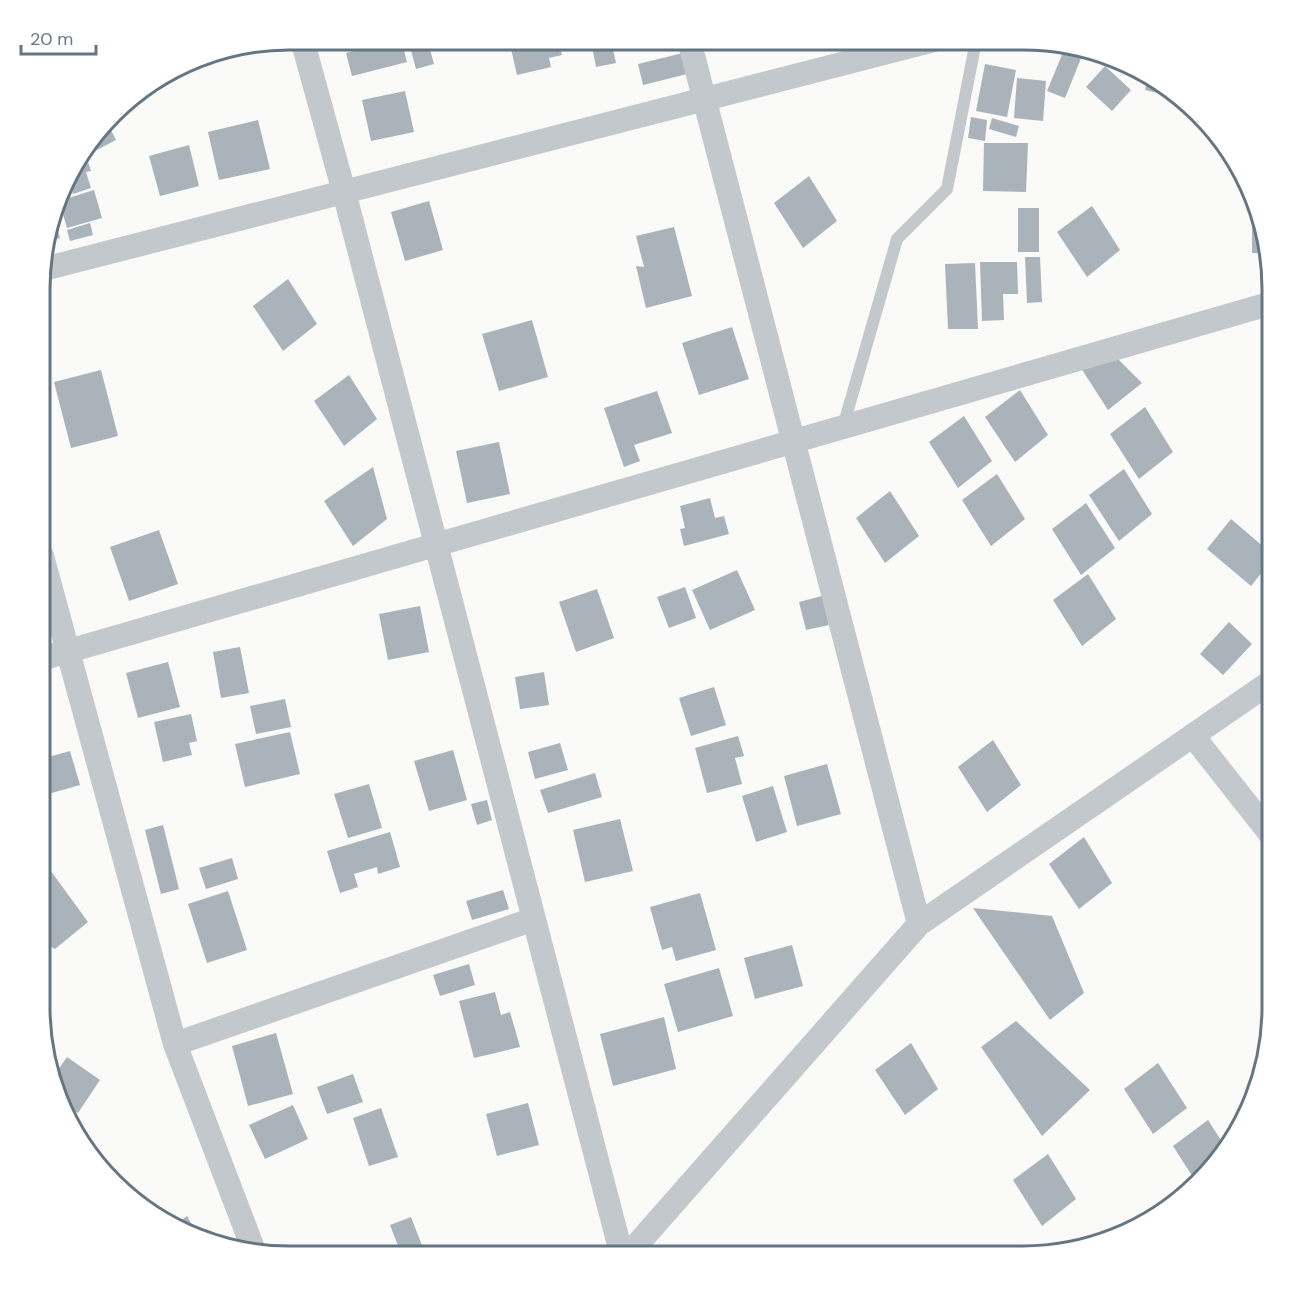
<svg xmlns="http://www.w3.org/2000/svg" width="1312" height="1296" viewBox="0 0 1312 1296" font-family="'DM Sans',sans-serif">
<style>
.building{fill:#aab3b9}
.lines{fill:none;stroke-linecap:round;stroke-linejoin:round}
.lane{stroke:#c3c8cc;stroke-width:12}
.street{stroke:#c3c8cc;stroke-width:24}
.rim{fill:none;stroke:#657683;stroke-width:3}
</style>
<rect width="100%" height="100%" fill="#fafaf8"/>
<path class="building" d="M 399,39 L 401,39 L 407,62 L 352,76 L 346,53 Z
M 408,39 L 427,39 L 434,64 L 416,69 Z
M 509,40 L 558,40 L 562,55 L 549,58 L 551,67 L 517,75 Z
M 594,40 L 611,40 L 616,63 L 596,67 L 591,41 Z
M 1066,45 L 1084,51 L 1065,98 L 1047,91 Z
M 683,53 L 687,74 L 643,85 L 638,64 Z
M 1106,58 L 1124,64 L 1121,72 L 1103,65 Z
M 985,64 L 1016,70 L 1007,117 L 976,111 Z
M 1105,66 L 1131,90 L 1112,111 L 1086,87 Z
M 1128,66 L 1145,71 L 1142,78 L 1126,72 Z
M 1149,73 L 1167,89 L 1166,95 L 1145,90 Z
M 1017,78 L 1046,81 L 1043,121 L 1014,118 Z
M 405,91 L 414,132 L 371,141 L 362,100 Z
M 971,117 L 987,120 L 985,141 L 968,138 Z
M 992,118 L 1019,126 L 1016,137 L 989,129 Z
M 258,120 L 270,169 L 219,180 L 208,132 Z
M 107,122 L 116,140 L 91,153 L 87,146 Z
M 984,143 L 1028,143 L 1026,192 L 983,191 Z
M 189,145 L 199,186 L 160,196 L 149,156 Z
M 86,156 L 91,171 L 86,172 L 91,188 L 73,194 L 72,191 L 61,194 L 73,164 L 76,159 Z
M 809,176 L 837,221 L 803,248 L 774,203 Z
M 94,190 L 102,218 L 67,228 L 59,201 Z
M 429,201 L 443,250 L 405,261 L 391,212 Z
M 1092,206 L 1120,250 L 1087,277 L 1057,232 Z
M 1018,208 L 1039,208 L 1039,252 L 1018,252 Z
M 1252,209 L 1260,209 L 1269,253 L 1252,253 Z
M 53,216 L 60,238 L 44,243 L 44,240 Z
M 90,223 L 93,235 L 70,241 L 67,230 Z
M 674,227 L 692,296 L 646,308 L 636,266 L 644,267 L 636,236 Z
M 1025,257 L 1040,257 L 1042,302 L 1027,303 Z
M 980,262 L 1017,262 L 1018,294 L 1003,294 L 1004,320 L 982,321 Z
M 975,263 L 978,329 L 948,329 L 945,264 Z
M 288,279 L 317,324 L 283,351 L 253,306 Z
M 532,320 L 548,377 L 499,391 L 482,334 Z
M 732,327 L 749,379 L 699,395 L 682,343 Z
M 1113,354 L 1142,383 L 1108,410 L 1079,365 Z
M 101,370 L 118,436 L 71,448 L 54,382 Z
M 349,375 L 377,419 L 344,446 L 314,401 Z
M 1020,390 L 1048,435 L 1015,462 L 985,417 Z
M 657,391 L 672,433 L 634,445 L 640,461 L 624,467 L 604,408 Z
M 1145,407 L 1173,452 L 1139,479 L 1110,434 Z
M 964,416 L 992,461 L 958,488 L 929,442 Z
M 499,442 L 510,494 L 467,503 L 456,451 Z
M 373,467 L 387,519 L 353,546 L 324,501 Z
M 1124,469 L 1152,514 L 1119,541 L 1089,495 Z
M 997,474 L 1025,519 L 991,546 L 962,500 Z
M 890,491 L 919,536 L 885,563 L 856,518 Z
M 710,498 L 715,518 L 724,516 L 729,534 L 684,546 L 680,529 L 685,528 L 680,506 Z
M 1086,503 L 1115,548 L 1081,575 L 1052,529 Z
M 1231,519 L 1272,554 L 1272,560 L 1251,586 L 1207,549 Z
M 159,530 L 178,584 L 129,601 L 110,547 Z
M 737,570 L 755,610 L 710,630 L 692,590 Z
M 1088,574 L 1116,619 L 1082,646 L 1053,600 Z
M 685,587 L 696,618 L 669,628 L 657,597 Z
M 597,589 L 614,638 L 576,652 L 559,602 Z
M 822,596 L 829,625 L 806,630 L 799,602 Z
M 420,606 L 429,652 L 388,660 L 379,614 Z
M 1229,622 L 1252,644 L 1223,675 L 1200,654 Z
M 240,647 L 249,693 L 221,698 L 213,652 Z
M 168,662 L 180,707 L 138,718 L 126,673 Z
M 544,672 L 549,705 L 520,709 L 515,677 Z
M 714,687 L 726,725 L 691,736 L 679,698 Z
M 285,699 L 291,727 L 256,734 L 250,706 Z
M 191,714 L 197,741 L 189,743 L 192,755 L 163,762 L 154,722 Z
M 290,732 L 300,774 L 245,787 L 235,744 Z
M 738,736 L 744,756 L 735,758 L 742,784 L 707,793 L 695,748 Z
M 993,740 L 1021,785 L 987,812 L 958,767 Z
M 560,743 L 568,770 L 535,779 L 528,752 Z
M 453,750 L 467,800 L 429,811 L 414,761 Z
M 70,751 L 80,785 L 41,796 L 41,759 Z
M 827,764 L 841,814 L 797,826 L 784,776 Z
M 595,773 L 602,797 L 548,813 L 540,790 Z
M 369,784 L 382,828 L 348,838 L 334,794 Z
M 773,786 L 787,832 L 756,842 L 742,796 Z
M 487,800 L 492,820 L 477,825 L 471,804 Z
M 620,819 L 633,871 L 585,882 L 573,830 Z
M 163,825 L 179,889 L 161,894 L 145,830 Z
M 390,832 L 400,867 L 378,874 L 377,867 L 354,874 L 358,887 L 340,893 L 327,851 Z
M 1084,837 L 1112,883 L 1079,909 L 1049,864 Z
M 40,856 L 88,922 L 55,949 L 40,941 Z
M 232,858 L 238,879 L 206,889 L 199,868 Z
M 503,890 L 509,909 L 472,920 L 466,901 Z
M 228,891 L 247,950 L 207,963 L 188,904 Z
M 700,893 L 716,950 L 676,961 L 672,947 L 662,950 L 650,907 Z
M 973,908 L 1052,916 L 1084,993 L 1050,1020 Z
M 792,945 L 803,986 L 755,999 L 744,958 Z
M 469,964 L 475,985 L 440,996 L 433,975 Z
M 719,968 L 733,1016 L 678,1032 L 664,984 Z
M 495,992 L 501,1015 L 510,1012 L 520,1047 L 474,1058 L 459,1001 Z
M 664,1017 L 676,1069 L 613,1086 L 600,1034 Z
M 1016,1021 L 1090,1090 L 1042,1136 L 981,1047 Z
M 276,1033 L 293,1094 L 248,1106 L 232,1046 Z
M 911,1043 L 938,1089 L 905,1115 L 875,1070 Z
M 67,1057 L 100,1080 L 78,1113 L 59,1099 L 51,1080 Z
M 1158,1063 L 1187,1108 L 1153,1134 L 1124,1089 Z
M 353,1074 L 363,1102 L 327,1114 L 317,1087 Z
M 528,1103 L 539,1145 L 497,1156 L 486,1114 Z
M 293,1105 L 308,1139 L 265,1159 L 249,1125 Z
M 381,1108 L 398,1157 L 369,1166 L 353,1118 Z
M 1208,1120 L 1226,1148 L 1196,1182 L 1173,1146 Z
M 1048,1154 L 1076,1199 L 1042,1226 L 1013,1180 Z
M 187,1216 L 199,1237 L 178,1231 L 173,1227 Z
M 411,1217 L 426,1256 L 402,1256 L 390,1225 Z"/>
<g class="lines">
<path class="lane" d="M 843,427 L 897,239 L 947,189 L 976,41"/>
<path class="street" d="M 302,39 L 344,192 L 622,1256
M 689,40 L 919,924
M 44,269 L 931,41
M 42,556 L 175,1044 L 254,1251
M 41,659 L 1272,303
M 1193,736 L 1272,836
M 175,1044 L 534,919
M 627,1256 L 919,924 L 1272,681"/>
</g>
<path d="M0 0H1312V1296H0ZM289 50H1023A239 239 0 0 1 1262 289V1007A239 239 0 0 1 1023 1246H289A239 239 0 0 1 50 1007V289A239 239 0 0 1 289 50Z" fill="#fff" fill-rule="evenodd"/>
<path class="rim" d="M289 50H1023A239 239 0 0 1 1262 289V1007A239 239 0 0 1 1023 1246H289A239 239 0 0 1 50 1007V289A239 239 0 0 1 289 50Z"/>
<path d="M21 45v9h75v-9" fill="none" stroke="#657683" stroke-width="3"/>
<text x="30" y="45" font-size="18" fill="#657683" stroke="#ffffff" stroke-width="4.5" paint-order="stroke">20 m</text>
</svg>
